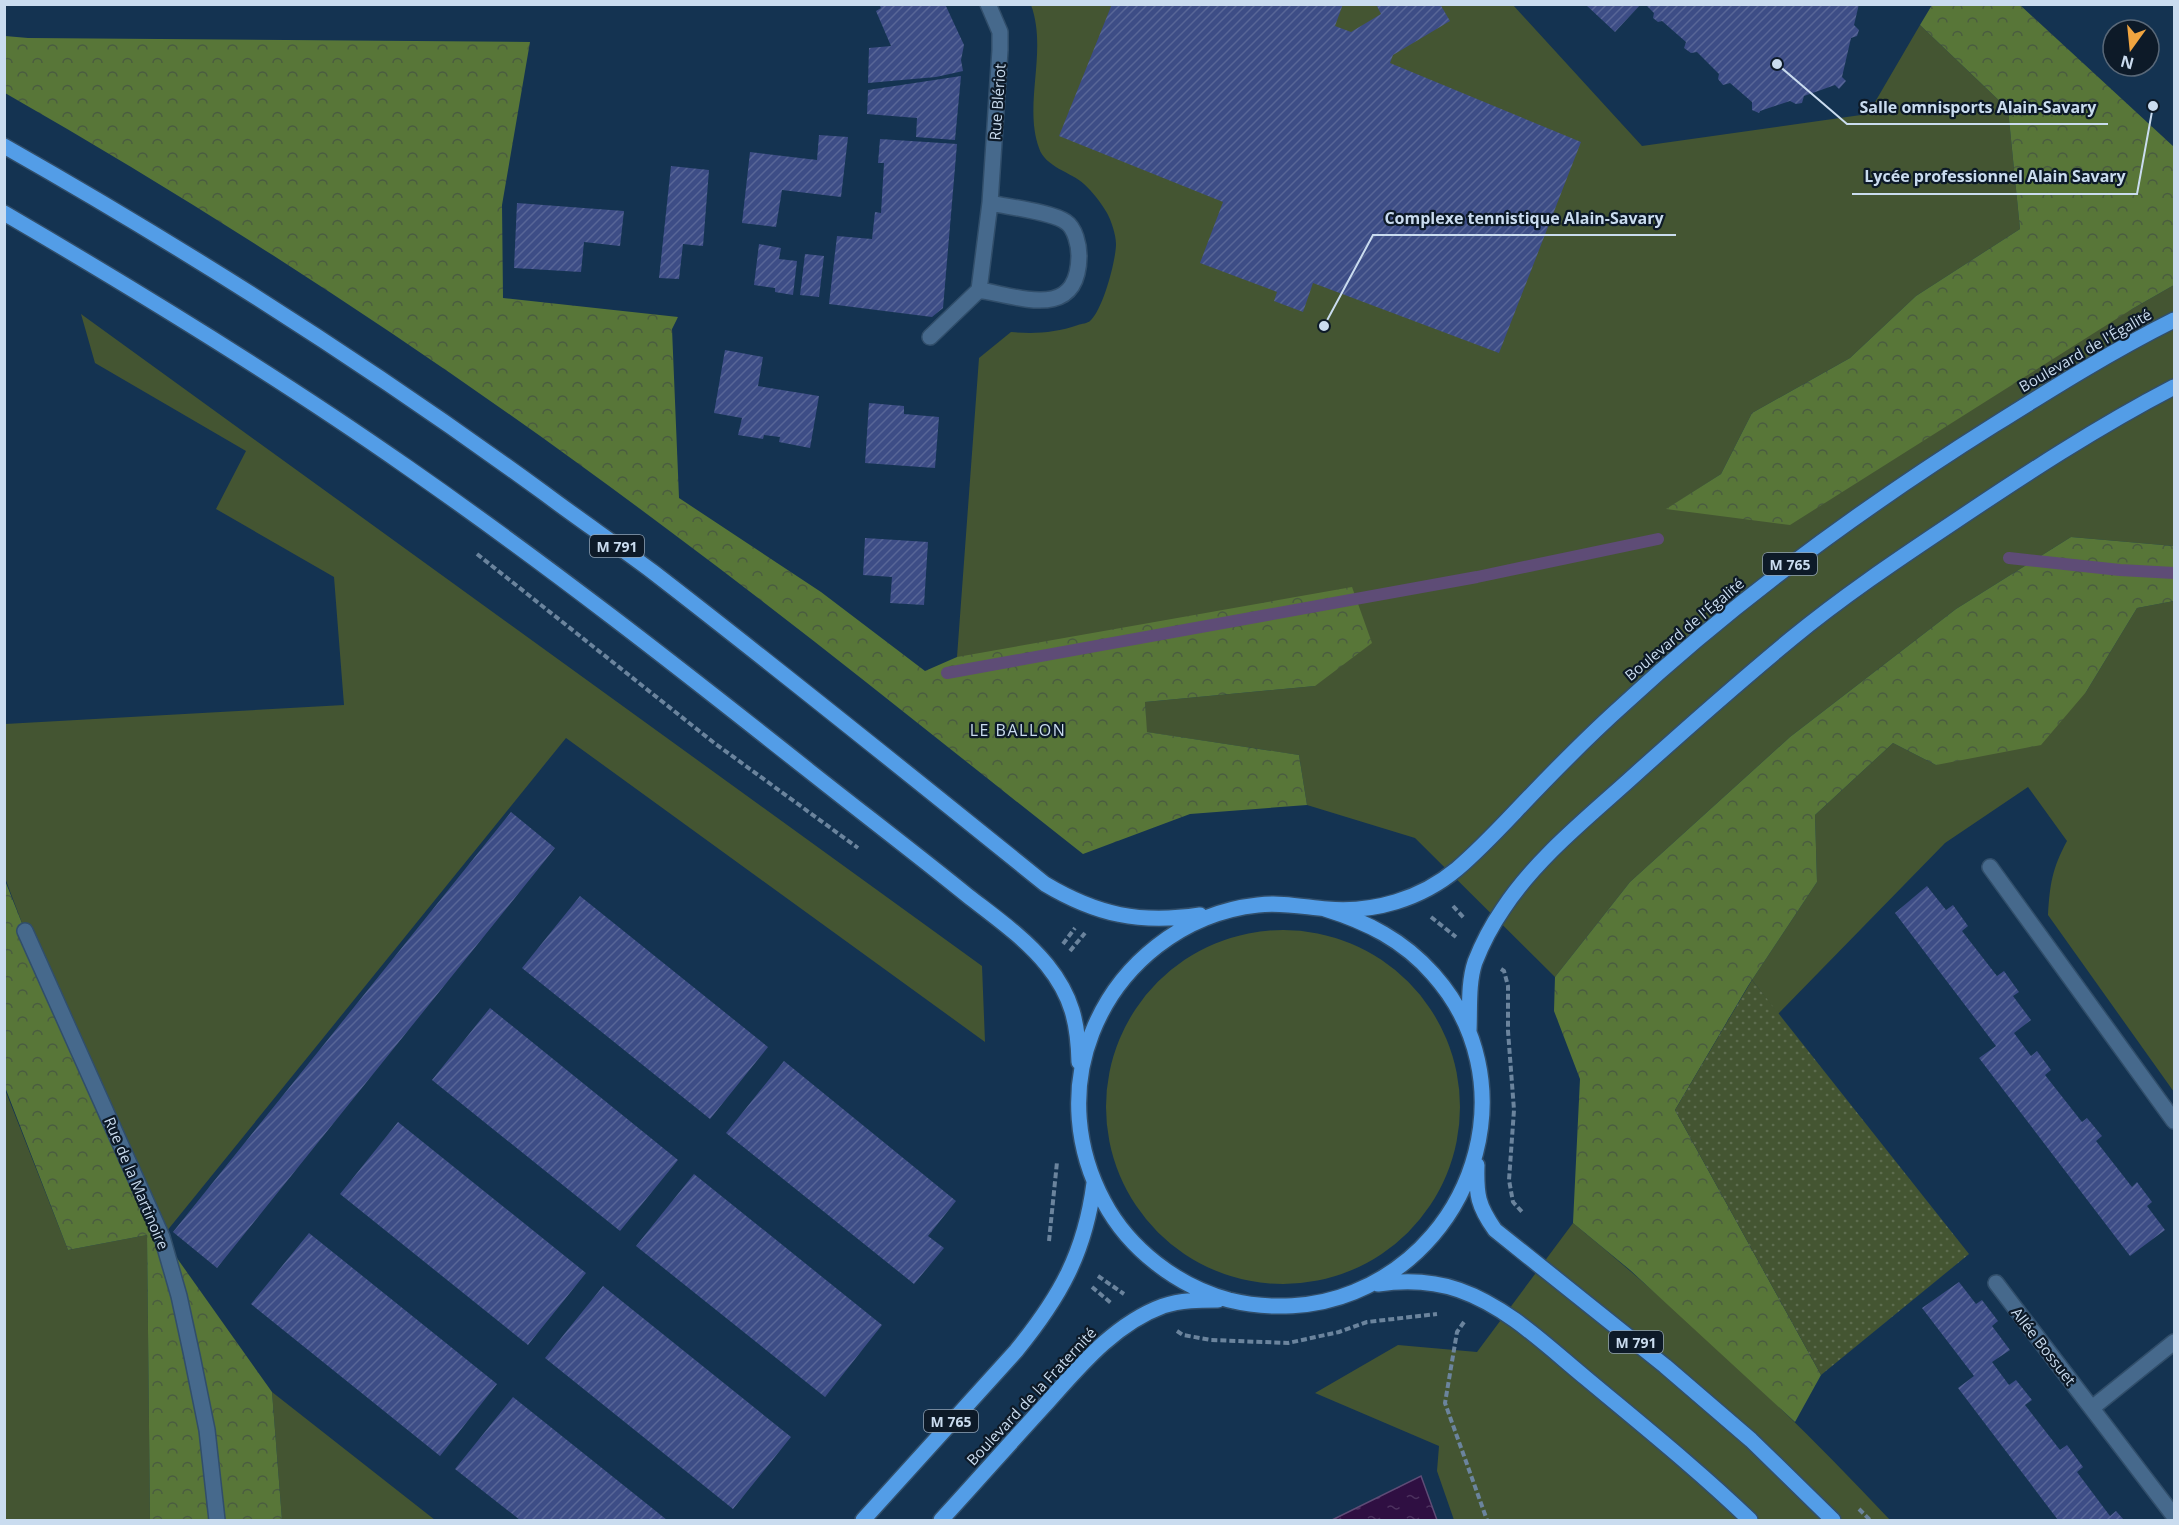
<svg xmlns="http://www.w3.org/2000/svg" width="2179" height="1525" viewBox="0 0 2179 1525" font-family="'Open Sans',sans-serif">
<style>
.grass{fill:#445532}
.forest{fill:url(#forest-crowns)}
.garden{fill:url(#garden-dots)}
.water{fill:url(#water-ripples);stroke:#5e4c76;stroke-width:1.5}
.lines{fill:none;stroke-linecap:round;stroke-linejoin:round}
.stream{stroke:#5e4c76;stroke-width:12}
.building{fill:url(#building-hatch)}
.minor-casing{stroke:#314e6a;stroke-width:18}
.primary-casing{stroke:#314e6a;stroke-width:18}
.path{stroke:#6b849d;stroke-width:4;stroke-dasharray:6 3;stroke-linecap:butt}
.minor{stroke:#46698c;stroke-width:15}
.primary{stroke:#539de7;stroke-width:15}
.labels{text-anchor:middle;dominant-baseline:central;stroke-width:4.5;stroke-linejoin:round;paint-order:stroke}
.shield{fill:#0d1a28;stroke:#91a2b3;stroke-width:1.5}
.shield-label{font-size:14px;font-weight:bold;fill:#cadcef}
.street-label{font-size:15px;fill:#cadcef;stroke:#0d1a28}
.neighbourhood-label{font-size:16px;letter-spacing:1.5px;fill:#cadcef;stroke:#0d1a28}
.leader{fill:none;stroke:#cadcef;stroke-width:2}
.callout-dot{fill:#cadcef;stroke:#0d1a28;stroke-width:2}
.callout-label{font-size:16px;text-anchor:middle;font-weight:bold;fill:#cadcef;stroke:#0d1a28;stroke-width:4.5;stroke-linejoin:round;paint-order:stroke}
</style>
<defs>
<pattern id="forest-crowns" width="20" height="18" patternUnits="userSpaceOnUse" patternTransform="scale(1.5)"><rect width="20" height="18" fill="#587638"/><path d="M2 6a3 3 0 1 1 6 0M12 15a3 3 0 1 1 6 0" fill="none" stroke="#4a5c40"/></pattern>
<pattern id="garden-dots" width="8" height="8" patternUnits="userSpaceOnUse" patternTransform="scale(1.5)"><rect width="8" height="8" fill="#445532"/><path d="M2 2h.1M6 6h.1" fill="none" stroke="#5e6d50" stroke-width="1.8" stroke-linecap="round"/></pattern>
<pattern id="water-ripples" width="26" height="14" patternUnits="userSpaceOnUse" patternTransform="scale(1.5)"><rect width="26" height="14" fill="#2f0f42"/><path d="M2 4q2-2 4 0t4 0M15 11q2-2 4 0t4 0" fill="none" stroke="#4c315e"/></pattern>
<pattern id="building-hatch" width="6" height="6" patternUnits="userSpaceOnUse" patternTransform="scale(1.5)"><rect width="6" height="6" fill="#3d4d86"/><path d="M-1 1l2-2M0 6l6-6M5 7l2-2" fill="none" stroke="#586697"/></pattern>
</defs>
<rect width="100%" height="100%" fill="#143351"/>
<path class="grass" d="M 1031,5 L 1513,5 L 1642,146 L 1868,114 L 1920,25 L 2008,109 L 2020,229 L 1916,296 L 1850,358 L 1752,413 L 1721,474 L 1667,509 L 2132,309 L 2174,285 L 2174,546 L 2071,537 L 1956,609 L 1790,737 L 1630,882 L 1555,977 L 1415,838 L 1307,805 L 1299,755 L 1146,732 L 1145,702 L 1315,686 L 957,657 L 979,358 L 1011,332 C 1034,334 1055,333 1078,325 C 1081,324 1088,323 1090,321 C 1103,310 1116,260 1116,244 C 1116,235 1111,220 1107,213 C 1102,204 1092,191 1084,184 C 1071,172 1045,167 1039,148 C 1023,104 1048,51 1031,5 Z
M 81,314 L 982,966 L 985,1042 L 566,738 L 162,1237 L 25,931 L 5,878 L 5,724 L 344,705 L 334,577 L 216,509 L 246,451 L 95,363 Z
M 2174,601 L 2174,1092 L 2048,915 C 2050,884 2052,869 2067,841 L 2028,787 L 1945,843 L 1778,1014 L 1752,980 L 1817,882 L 1815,815 L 1893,743 L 1936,765 L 2086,692 L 2137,608 Z
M1106 1107a177 177 0 1 1 354 0a177 177 0 1 1-354 0Z
M 4,1087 L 68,1250 L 147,1235 L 150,1520 L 5,1520 Z
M 1573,1223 C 1685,1315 1792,1415 1890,1520 L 1454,1520 L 1437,1471 L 1439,1446 L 1315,1393 L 1398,1345 L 1477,1352 Z
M 272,1392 L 435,1520 L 282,1520 Z"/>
<path class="forest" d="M 1932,5 L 2020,5 L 2174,147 L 2174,285 L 2132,309 L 1790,525 L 1666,509 L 1721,474 L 1752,413 L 1850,358 L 1916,296 L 2020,229 L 2008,109 L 1920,25 Z
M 5,36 L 28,38 L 530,42 L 502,205 L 503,298 L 678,317 L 672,329 L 679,498 L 821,592 L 925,671 L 957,657 L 1352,587 L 1372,643 L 1315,686 L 1145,702 L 1147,732 L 1299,755 L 1307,805 L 1190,814 L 1083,854 C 947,747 813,638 675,535 C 461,374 238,226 5,93 Z
M 2071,537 L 2174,546 L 2174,601 L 2137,608 L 2086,692 L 2041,745 L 1936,765 L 1893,743 L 1815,815 L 1817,882 L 1748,986 L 1675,1110 L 1821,1375 L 1795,1422 L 1630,1270 L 1573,1223 L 1580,1079 L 1554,1011 L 1555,977 L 1630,882 L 1790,737 L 1956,609 Z
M 4,878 L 25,931 L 162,1237 L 272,1392 L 282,1520 L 150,1520 L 147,1235 L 68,1250 L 5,1087 Z"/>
<path class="garden" d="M 1752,980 L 1969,1254 L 1821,1375 L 1675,1110 Z"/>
<path class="water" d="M 1421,1476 L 1437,1520 L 1332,1520 Z"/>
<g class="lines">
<path class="stream" d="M 2009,558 L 2120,570 L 2174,573
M 947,673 L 1477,577 L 1658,539"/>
</g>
<path class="building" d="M 879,4 L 945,4 L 964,45 L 961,60 L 963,71 L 936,77 L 868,83 L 869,48 L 891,46 L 876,11 L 881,8 Z
M 1112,4 L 1343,4 L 1335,26 L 1351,32 L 1381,14 L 1376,4 L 1440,4 L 1450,21 L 1393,55 L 1390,63 L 1581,142 L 1499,353 L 1313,283 L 1303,312 L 1274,301 L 1277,292 L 1200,263 L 1223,202 L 1059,136 Z
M 1585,4 L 1641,4 L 1615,32 Z
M 1645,4 L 1859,4 L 1854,25 L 1859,30 L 1857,36 L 1851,38 L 1842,77 L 1846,81 L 1839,89 L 1835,85 L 1804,96 L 1802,103 L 1796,104 L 1790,101 L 1760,111 L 1759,113 L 1752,110 L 1752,102 L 1730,83 L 1723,85 L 1718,79 L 1719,74 L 1697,52 L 1691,53 L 1684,48 L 1686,42 L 1662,21 L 1658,22 L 1653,18 L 1654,13 Z
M 961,76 L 955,140 L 916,137 L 917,118 L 867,114 L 868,90 Z
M 819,135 L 848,137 L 841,197 L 782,190 L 776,227 L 742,223 L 750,152 L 817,160 Z
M 880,139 L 957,144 L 943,308 L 932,317 L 829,304 L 837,236 L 872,239 L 875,212 L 881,213 L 884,163 L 878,163 Z
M 671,166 L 709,170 L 703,246 L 683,244 L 679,279 L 659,278 Z
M 517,203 L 624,211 L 620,246 L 584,242 L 581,272 L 514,268 Z
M 759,244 L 781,248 L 779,259 L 797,261 L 793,295 L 775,292 L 775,288 L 754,285 Z
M 805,254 L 824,256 L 819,297 L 800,295 Z
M 725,350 L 763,357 L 758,386 L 819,396 L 810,448 L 779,442 L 780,437 L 764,435 L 763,439 L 738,435 L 742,418 L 714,413 Z
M 869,403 L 904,406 L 904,414 L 939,417 L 935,468 L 865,463 Z
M 865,538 L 928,542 L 924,605 L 890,603 L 892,577 L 863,575 Z
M 511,812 L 555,848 L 217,1268 L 173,1232 Z
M 1927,886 L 1946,910 L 1953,905 L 1968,926 L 1962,931 L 1997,976 L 2004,971 L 2019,992 L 2013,996 L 2031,1020 L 2014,1033 L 2031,1056 L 2037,1051 L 2051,1070 L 2045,1075 L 2082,1122 L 2087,1118 L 2102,1136 L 2096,1141 L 2132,1187 L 2137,1182 L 2152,1202 L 2147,1206 L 2165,1230 L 2130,1256 L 1979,1058 L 1996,1046 L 1895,913 Z
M 580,896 L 768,1047 L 710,1119 L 522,968 Z
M 490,1008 L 678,1160 L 620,1231 L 432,1080 Z
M 784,1061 L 956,1201 L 928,1236 L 944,1248 L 914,1284 L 726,1133 Z
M 398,1122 L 586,1273 L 528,1345 L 340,1194 Z
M 694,1174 L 882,1325 L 825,1397 L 636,1246 Z
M 309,1233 L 497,1384 L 440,1456 L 251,1304 Z
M 1959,1282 L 1976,1304 L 1982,1300 L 1998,1321 L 1992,1326 L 2010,1350 L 1992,1362 L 2009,1385 L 2016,1380 L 2032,1400 L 2025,1405 L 2060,1450 L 2067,1445 L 2083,1467 L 2077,1472 L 2110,1516 L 2116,1511 L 2124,1520 L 2058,1520 L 1958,1388 L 1974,1376 L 1922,1308 Z
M 603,1286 L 791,1437 L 733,1509 L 545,1358 Z
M 513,1397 L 667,1520 L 520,1520 L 455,1469 Z"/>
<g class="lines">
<g class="minor-casing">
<path id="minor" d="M 979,290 C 1021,297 1078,321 1079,256 C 1079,245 1075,228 1066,222 C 1053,212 1008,207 990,203
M 930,337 L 979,290 L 990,203 L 1000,50 L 1000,32 L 988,4
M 1990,867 L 2174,1121
M 25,931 L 162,1237 L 179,1296 L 192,1356 L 207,1430 L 217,1520
M 1996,1283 L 2174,1516
M 2092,1408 L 2174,1342"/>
</g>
<g class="primary-casing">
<path id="primary" d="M 4,146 C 191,252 371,367 544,493 C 580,520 617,545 653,572 C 785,674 915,779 1045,884 C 1097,915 1140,924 1200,915
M 4,213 C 141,293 277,376 407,467 C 545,563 677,666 808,770 C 861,812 915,853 968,896 C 995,917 1025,938 1047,965 C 1072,996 1078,1023 1079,1062
M 1325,909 C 1367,922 1403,940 1433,974 C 1526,1078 1480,1241 1354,1292 C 1315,1308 1270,1310 1229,1300 C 1177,1286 1129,1249 1104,1202 C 1076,1150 1070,1089 1092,1033 C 1119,964 1183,913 1258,905 C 1282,902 1304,907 1327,909 C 1374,913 1421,899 1457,869 C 1478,851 1497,831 1515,812 C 1550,775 1585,739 1623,705 C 1737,599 1862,508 1994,425 C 2053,388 2112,351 2174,320
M 1469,1031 C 1470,1008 1468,983 1475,962 C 1482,944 1492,925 1503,909 C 1538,856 1591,815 1638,772 C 1688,727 1739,682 1791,639 C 1842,597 1897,560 1951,524 C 2024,475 2097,427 2174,387
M 1477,1165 C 1476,1195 1478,1206 1495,1230 L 1665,1366 L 1751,1440 L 1833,1520
M 1378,1284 C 1406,1280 1433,1281 1459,1290 C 1508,1307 1548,1347 1587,1379 C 1642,1425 1698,1470 1750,1520
M 863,1520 L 1016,1351 C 1060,1297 1085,1253 1094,1183
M 941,1520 C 976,1482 1010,1443 1045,1405 C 1079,1367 1114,1324 1163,1306 C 1181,1300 1200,1300 1218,1300"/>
</g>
<path class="path" d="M 477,554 L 713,742 L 858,848
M 1453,906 L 1464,918
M 1431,917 L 1456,937
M 1063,944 L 1075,928
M 1070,951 L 1085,933
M 1501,969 L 1504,971 L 1508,986 L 1508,1031 L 1514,1110 L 1509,1180 L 1513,1202 L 1523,1213
M 1049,1241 L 1057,1162
M 1098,1276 L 1124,1294
M 1092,1287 L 1111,1303
M 1464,1322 L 1457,1332 L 1445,1403 L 1487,1520
M 1177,1331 L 1183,1335 L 1211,1340 L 1288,1343 L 1339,1332 L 1367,1322 L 1437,1314
M 1859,1509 L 1870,1520"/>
<use href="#minor" class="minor"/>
<use href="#primary" class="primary"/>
</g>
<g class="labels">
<g class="shield">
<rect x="590" y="535" width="54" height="22" rx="4.5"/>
<rect x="1763" y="553" width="54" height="22" rx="4.5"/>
<rect x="1609" y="1331" width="54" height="22" rx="4.5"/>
<rect x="924" y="1410" width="54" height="22" rx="4.5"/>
</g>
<g class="shield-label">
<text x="617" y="546">M 791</text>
<text x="1790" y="564">M 765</text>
<text x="1636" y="1342">M 791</text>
<text x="951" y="1421">M 765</text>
</g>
<g class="street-label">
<text transform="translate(997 102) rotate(-86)">Rue Blériot</text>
<text transform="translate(2085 350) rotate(-30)">Boulevard de l'Égalité</text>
<text transform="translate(1684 629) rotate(-40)">Boulevard de l'Égalité</text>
<text transform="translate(137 1183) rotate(67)">Rue de la Martinoire</text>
<text transform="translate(2044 1346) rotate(52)">Allée Bossuet</text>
<text transform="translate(1031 1396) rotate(-47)">Boulevard de la Fraternité</text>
</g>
<g class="neighbourhood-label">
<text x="1018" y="730">LE BALLON</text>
</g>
</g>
<path class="leader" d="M1777 64L1847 124H2108M2153 106L2137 194H1852M1324 326L1373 235H1676"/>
<g class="callout-dot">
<circle cx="1777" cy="64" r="6"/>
<circle cx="2153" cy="106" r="6"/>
<circle cx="1324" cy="326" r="6"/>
</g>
<g class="callout-label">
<text x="1978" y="113">Salle omnisports Alain-Savary</text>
<text x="1995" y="182">Lycée professionnel Alain Savary</text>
<text x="1524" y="224">Complexe tennistique Alain-Savary</text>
</g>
<rect width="2179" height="1525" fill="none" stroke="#cadcef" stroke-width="12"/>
<g transform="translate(2131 48) rotate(195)"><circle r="28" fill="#0d1a28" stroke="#596878" stroke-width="1.5"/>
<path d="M0-4.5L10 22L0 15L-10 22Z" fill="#f1a540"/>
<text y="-9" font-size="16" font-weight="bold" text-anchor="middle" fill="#cadcef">N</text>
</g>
</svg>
